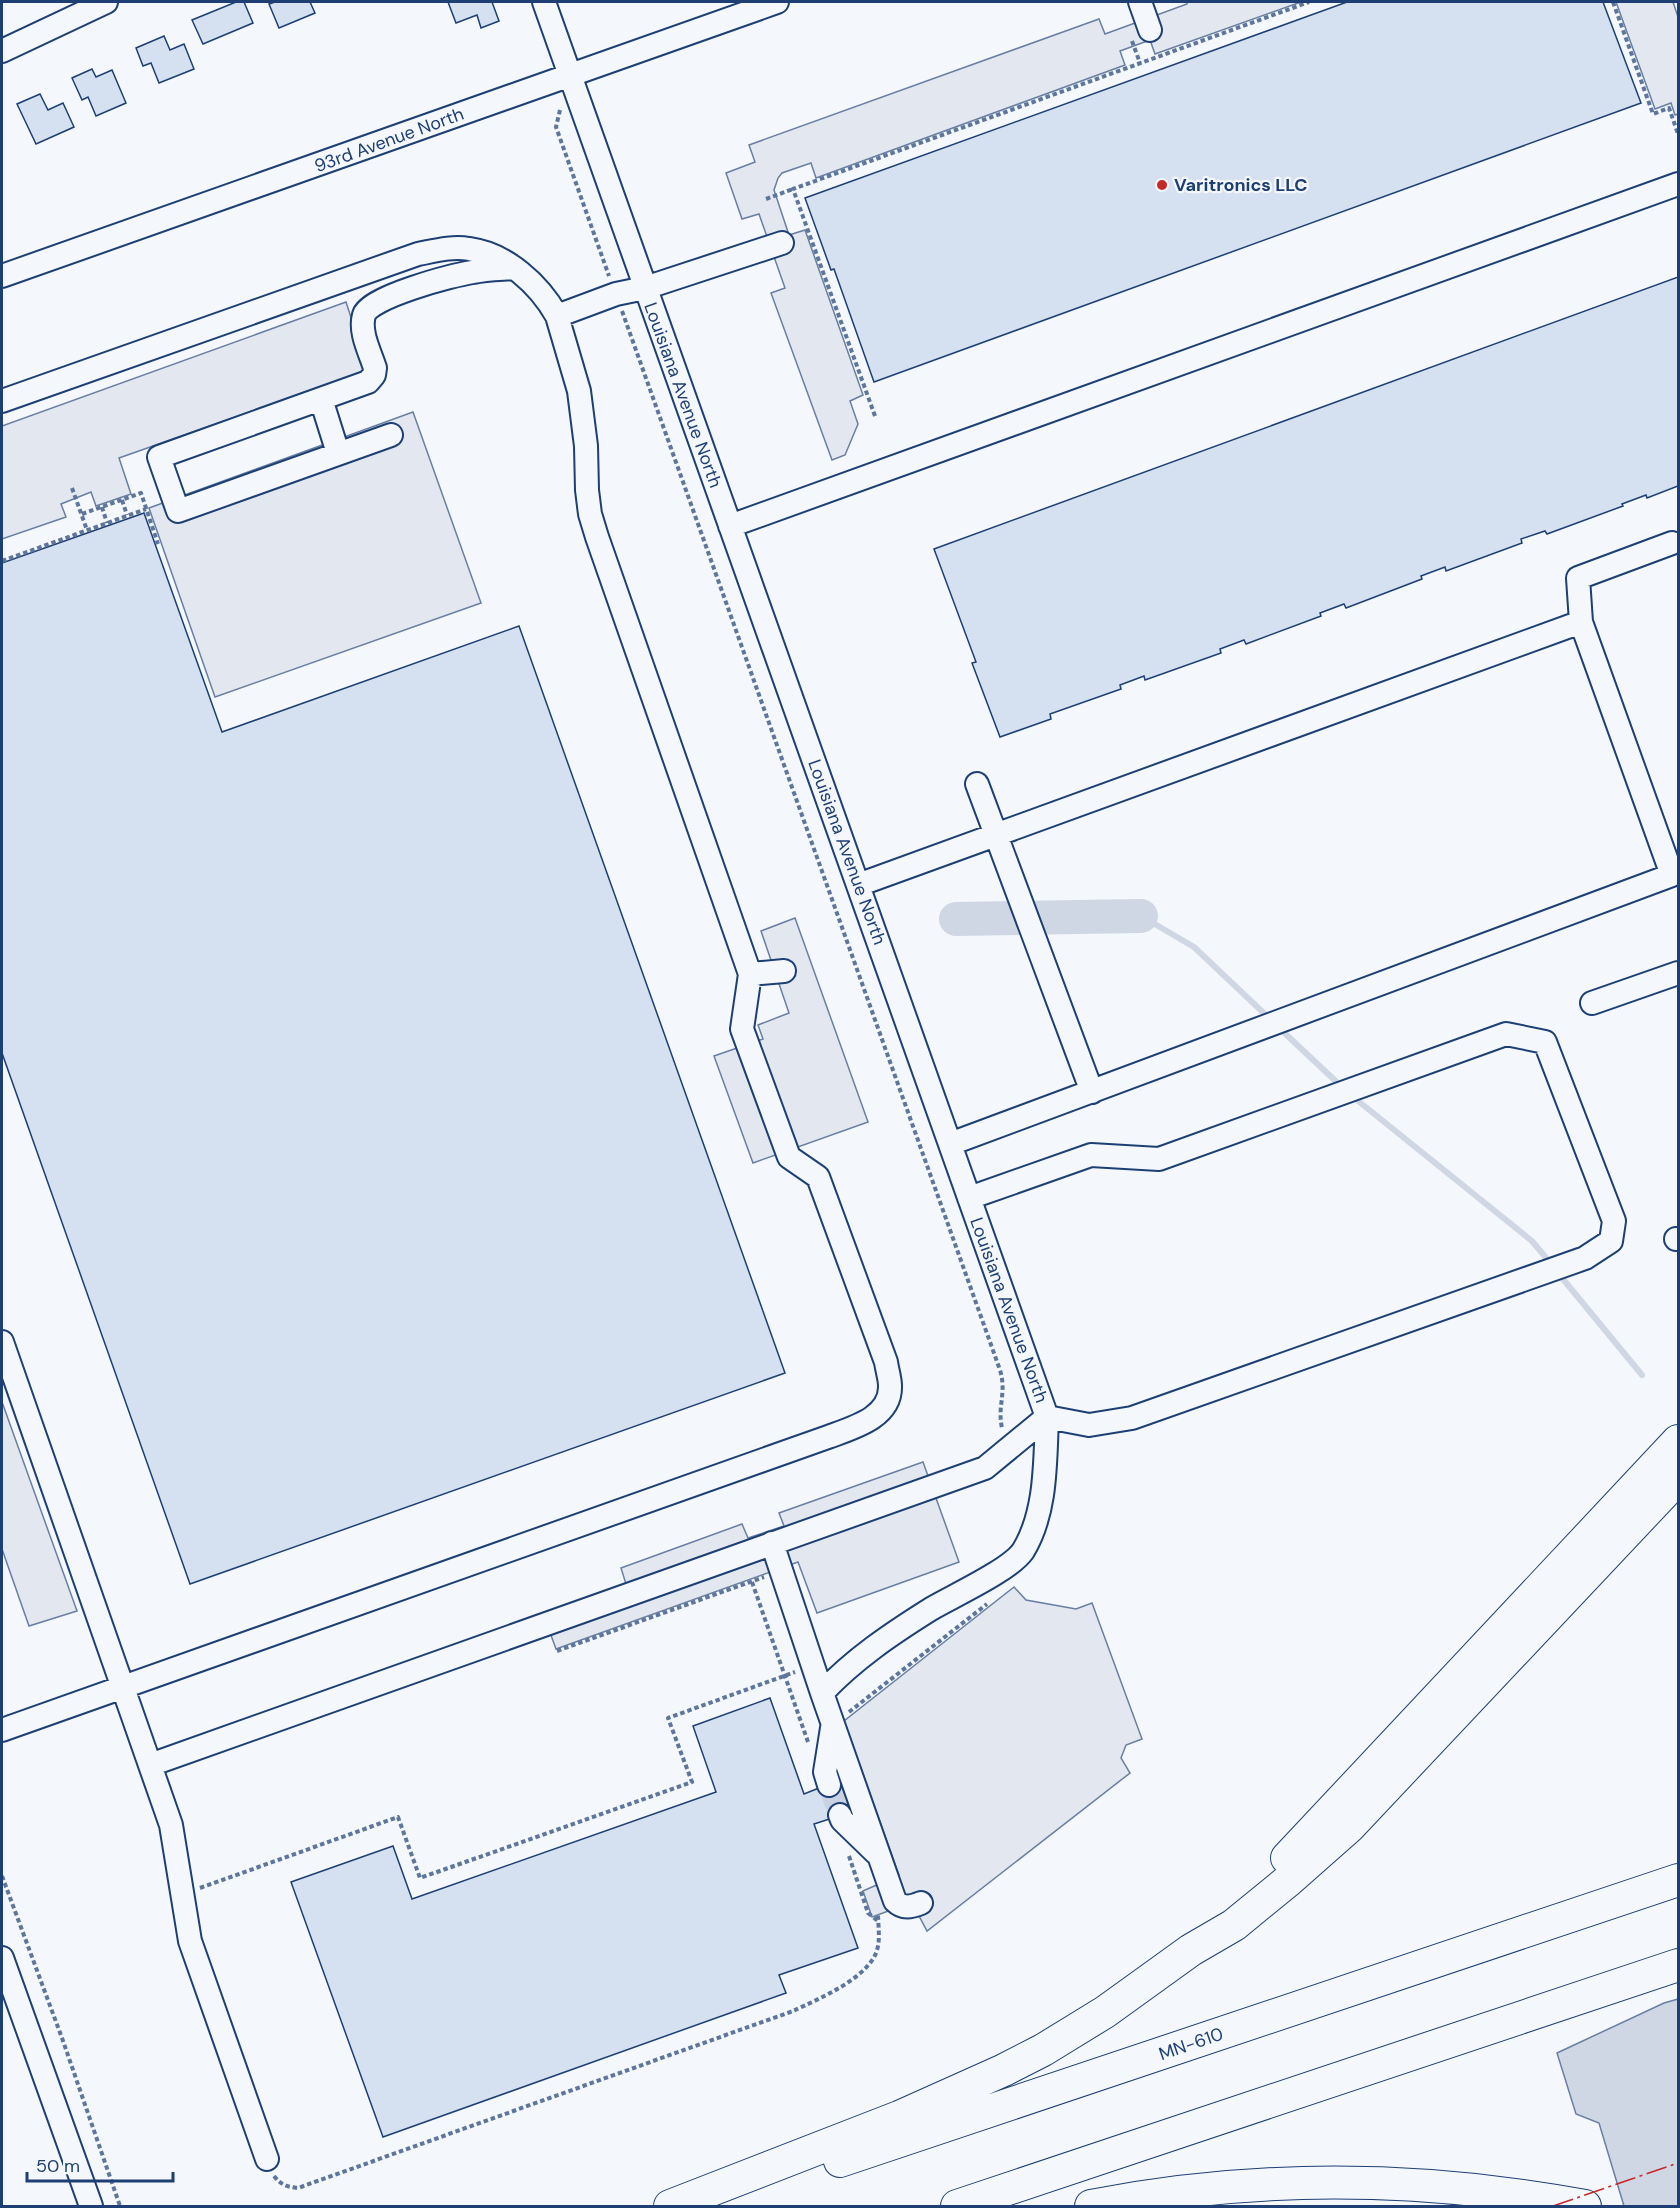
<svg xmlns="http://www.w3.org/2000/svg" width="1680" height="2208" viewBox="0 0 1680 2208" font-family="'DM Sans',sans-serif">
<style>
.parking{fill:#e3e8f0;stroke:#687fa3;stroke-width:1.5}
.water{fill:#cfd7e4;stroke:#687fa3;stroke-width:1.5}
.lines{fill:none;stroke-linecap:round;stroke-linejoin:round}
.stream{stroke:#cfd7e4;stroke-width:6}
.river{stroke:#cfd7e4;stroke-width:34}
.building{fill:#d5e0f0;stroke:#1d3f73;stroke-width:1.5}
.minor-tunnel{stroke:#c9d2e0;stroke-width:22;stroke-dasharray:22 11;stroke-linecap:butt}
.minor-casing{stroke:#1d3f73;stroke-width:26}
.highway-casing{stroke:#1d3f73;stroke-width:34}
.path{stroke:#5e769c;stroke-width:4;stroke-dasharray:4.5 3;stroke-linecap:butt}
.minor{stroke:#f4f7fb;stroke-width:22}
.highway{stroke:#f4f7fb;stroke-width:32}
.power{stroke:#c62828;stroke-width:1.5;stroke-dasharray:21 4.5 3 4.5;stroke-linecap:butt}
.poi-dot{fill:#c62828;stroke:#f4f7fb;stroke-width:2}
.labels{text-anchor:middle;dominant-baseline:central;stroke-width:4.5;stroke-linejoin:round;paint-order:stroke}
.street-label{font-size:18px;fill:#1d3f73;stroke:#f4f7fb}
.poi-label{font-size:18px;font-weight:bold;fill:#1d3f73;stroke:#f4f7fb;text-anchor:start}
</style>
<rect width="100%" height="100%" fill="#f4f7fb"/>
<path class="parking" d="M 1187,2 L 1301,2 L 1155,54 L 1150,40 L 1120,51 L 1125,65 L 816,178 L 811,163 L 782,173 L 778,178 L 774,190 L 789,235 L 805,230 L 863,395 L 850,401 L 858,424 L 845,455 L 832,460 L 771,293 L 785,288 L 759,214 L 742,219 L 726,173 L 755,162 L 749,145 L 1099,19 L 1105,34 L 1187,4 Z
M 1616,2 L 1673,2 L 1678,17 L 1678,114 L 1675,115 L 1671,103 L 1655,109 Z
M 346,302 L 368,370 L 119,458 L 131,494 L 96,506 L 91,492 L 61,504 L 66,517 L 2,539 L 2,426 Z
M 413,412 L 481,603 L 215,697 L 149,508 Z
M 795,918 L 868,1122 L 753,1163 L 714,1056 L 763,1039 L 758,1025 L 789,1013 L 761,931 Z
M 2,1402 L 77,1611 L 29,1626 L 2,1549 Z
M 923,1462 L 959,1562 L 817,1613 L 798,1562 L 556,1649 L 543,1613 L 626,1584 L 621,1568 L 742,1524 L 748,1538 L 784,1526 L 779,1513 Z
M 1014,1587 L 1026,1600 L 1076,1609 L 1092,1603 L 1142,1739 L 1126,1745 L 1121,1758 L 1130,1773 L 927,1931 L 919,1916 L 891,1910 L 872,1917 L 863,1891 L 899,1875 L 844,1721 Z"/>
<path class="water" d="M 1678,1999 L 1678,2206 L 1624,2206 L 1599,2123 L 1576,2114 L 1557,2053 L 1664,2003 Z"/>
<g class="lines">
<path class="stream" d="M 1141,916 L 1194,947 L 1270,1019
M 1277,1026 L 1342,1087
M 1352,1096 L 1532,1241 L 1552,1265
M 1558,1273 L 1642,1375"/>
<path class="river" d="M 956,919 L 1141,916"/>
</g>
<path class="building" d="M 236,2 L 244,2 L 253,23 L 203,44 L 192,20 Z
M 275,2 L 310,2 L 315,13 L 279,28 L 269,4 Z
M 448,2 L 492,2 L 499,21 L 481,28 L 477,15 L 456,23 Z
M 1347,2 L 1603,2 L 1641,103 L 874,382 L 834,269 L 831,270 L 805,198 Z
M 164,36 L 170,50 L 184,44 L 194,69 L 159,83 L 151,63 L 143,66 L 136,48 Z
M 92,69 L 96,77 L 112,70 L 126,103 L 96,116 L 88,97 L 82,100 L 72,78 Z
M 40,94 L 48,110 L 63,103 L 74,127 L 36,144 L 17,104 Z
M 1678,277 L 1678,486 L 1647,498 L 1646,495 L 1622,504 L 1623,506 L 1547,534 L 1545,531 L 1521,539 L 1522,543 L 1446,571 L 1445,567 L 1421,576 L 1422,579 L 1346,608 L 1344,604 L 1320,613 L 1321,616 L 1246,644 L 1244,640 L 1220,649 L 1221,653 L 1145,680 L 1144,676 L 1120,685 L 1121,689 L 1050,714 L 1051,719 L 1000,737 L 972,663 L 976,662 L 934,549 Z
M 144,513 L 222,732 L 519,626 L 785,1373 L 190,1584 L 2,1053 L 2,563 Z
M 770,1698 L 804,1794 L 839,1780 L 851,1812 L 814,1824 L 858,1948 L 779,1975 L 786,1993 L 383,2137 L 291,1882 L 393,1846 L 412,1899 L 716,1792 L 693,1726 Z"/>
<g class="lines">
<path class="minor-tunnel" d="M 829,1785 L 840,1815"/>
<g class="minor-casing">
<path id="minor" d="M 544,2 L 1047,1417 C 1045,1460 1047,1512 1023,1551 C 1010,1570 953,1596 931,1609 C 891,1634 854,1659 822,1693 L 772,1543
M 1140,2 L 1150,30
M 2,51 L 106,2
M 2,276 L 777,2
M 321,399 L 338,453
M 2,401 L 418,254 C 434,251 452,246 469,249 C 506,254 539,284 557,316
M 391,435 L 178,511 L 159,457 L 368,382 L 374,375 L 375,368 C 370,352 359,332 364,315 C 369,297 453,275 473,272 C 486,269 501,269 514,268
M 730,526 L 1678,184
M 977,784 L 1092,1092
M 858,885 L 1581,622 L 1578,578 L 1672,543
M 750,974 L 784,971
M 1592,1003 L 1678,973
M 950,1144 L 1672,875 L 1581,622
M 969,1198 L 1091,1155 L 1159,1159 L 1506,1034 L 1545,1042 L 1614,1221 L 1611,1241 L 1585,1258 L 1132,1418 L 1089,1425 L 1047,1417
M 1676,1239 L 1678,1239
M 2,1342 L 150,1765 L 985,1468 L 1047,1417
M 822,1693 L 895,1901 C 903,1909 911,1907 921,1903
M 2,1730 L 828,1437 C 852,1428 891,1418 890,1386 C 890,1378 887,1370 886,1362 L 818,1177 L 789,1157 L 742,1029 L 750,974 L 597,537 L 590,514 L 587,490 L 586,446 L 579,391 L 557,316 L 616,294 L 645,288 L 782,243
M 150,1765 L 171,1825 L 190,1941 L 267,2159
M 829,1785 L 825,1772 L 832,1728
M 840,1815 L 842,1820 L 876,1853
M 2,1958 L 91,2206"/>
</g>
<g class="highway-casing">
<path id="highway" d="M 1287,1858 L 1678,1441
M 840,2161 L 1678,1880
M 670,2206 L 899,2117 L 1004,2070 L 1043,2050 L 1105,2012 L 1191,1950 L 1234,1925 L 1289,1880 L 1349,1827 L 1678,1478
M 957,2206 L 1678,1965
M 1091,2206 C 1255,2174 1422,2176 1585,2206"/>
</g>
<path class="path" d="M 1613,2 L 1653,114 L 1669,108 L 1678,134
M 1132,41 L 1140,63
M 560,110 L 556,127 L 609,276
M 766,199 L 793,189
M 622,311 L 1000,1370 C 1007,1393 997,1406 1002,1428
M 875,416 L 793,189 L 1309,2
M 72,488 L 87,530
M 122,500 L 127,515
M 102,507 L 107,523
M 82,514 L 141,493 L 158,544
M 2,561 L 146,509
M 752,1582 L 808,1742
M 557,1651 L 764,1577
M 849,1712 L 987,1604
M 849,1856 L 868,1913 L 878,1921
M 2,1876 L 62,2038 L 120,2206
M 200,1888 L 398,1817 L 420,1878 L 692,1782 L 668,1718 L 795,1672
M 274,2176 C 281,2185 287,2187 298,2188 L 793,2011 C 818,1999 873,1977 878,1946 C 880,1936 878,1924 878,1913"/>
<use href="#minor" class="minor"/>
<use href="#highway" class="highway"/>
<path class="power" d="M 1553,2206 L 1678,2163"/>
</g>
<circle class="poi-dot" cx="1162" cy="185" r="6"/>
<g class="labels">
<g class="street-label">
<text transform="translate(389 140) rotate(-20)">93rd Avenue North</text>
<text transform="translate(683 395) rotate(70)">Louisiana Avenue North</text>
<text transform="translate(847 852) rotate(70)">Louisiana Avenue North</text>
<text transform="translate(1009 1310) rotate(70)">Louisiana Avenue North</text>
<text transform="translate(1191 2044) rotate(-19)">MN-610</text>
</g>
<g class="poi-label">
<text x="1174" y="185">Varitronics LLC</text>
</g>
</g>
<rect width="1680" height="2208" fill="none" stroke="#1d3f73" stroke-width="6"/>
<path d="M27 2172v9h146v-9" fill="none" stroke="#1d3f73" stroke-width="3"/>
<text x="36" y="2172" font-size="18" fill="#1d3f73" stroke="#f4f7fb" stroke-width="4.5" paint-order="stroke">50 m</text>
</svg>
